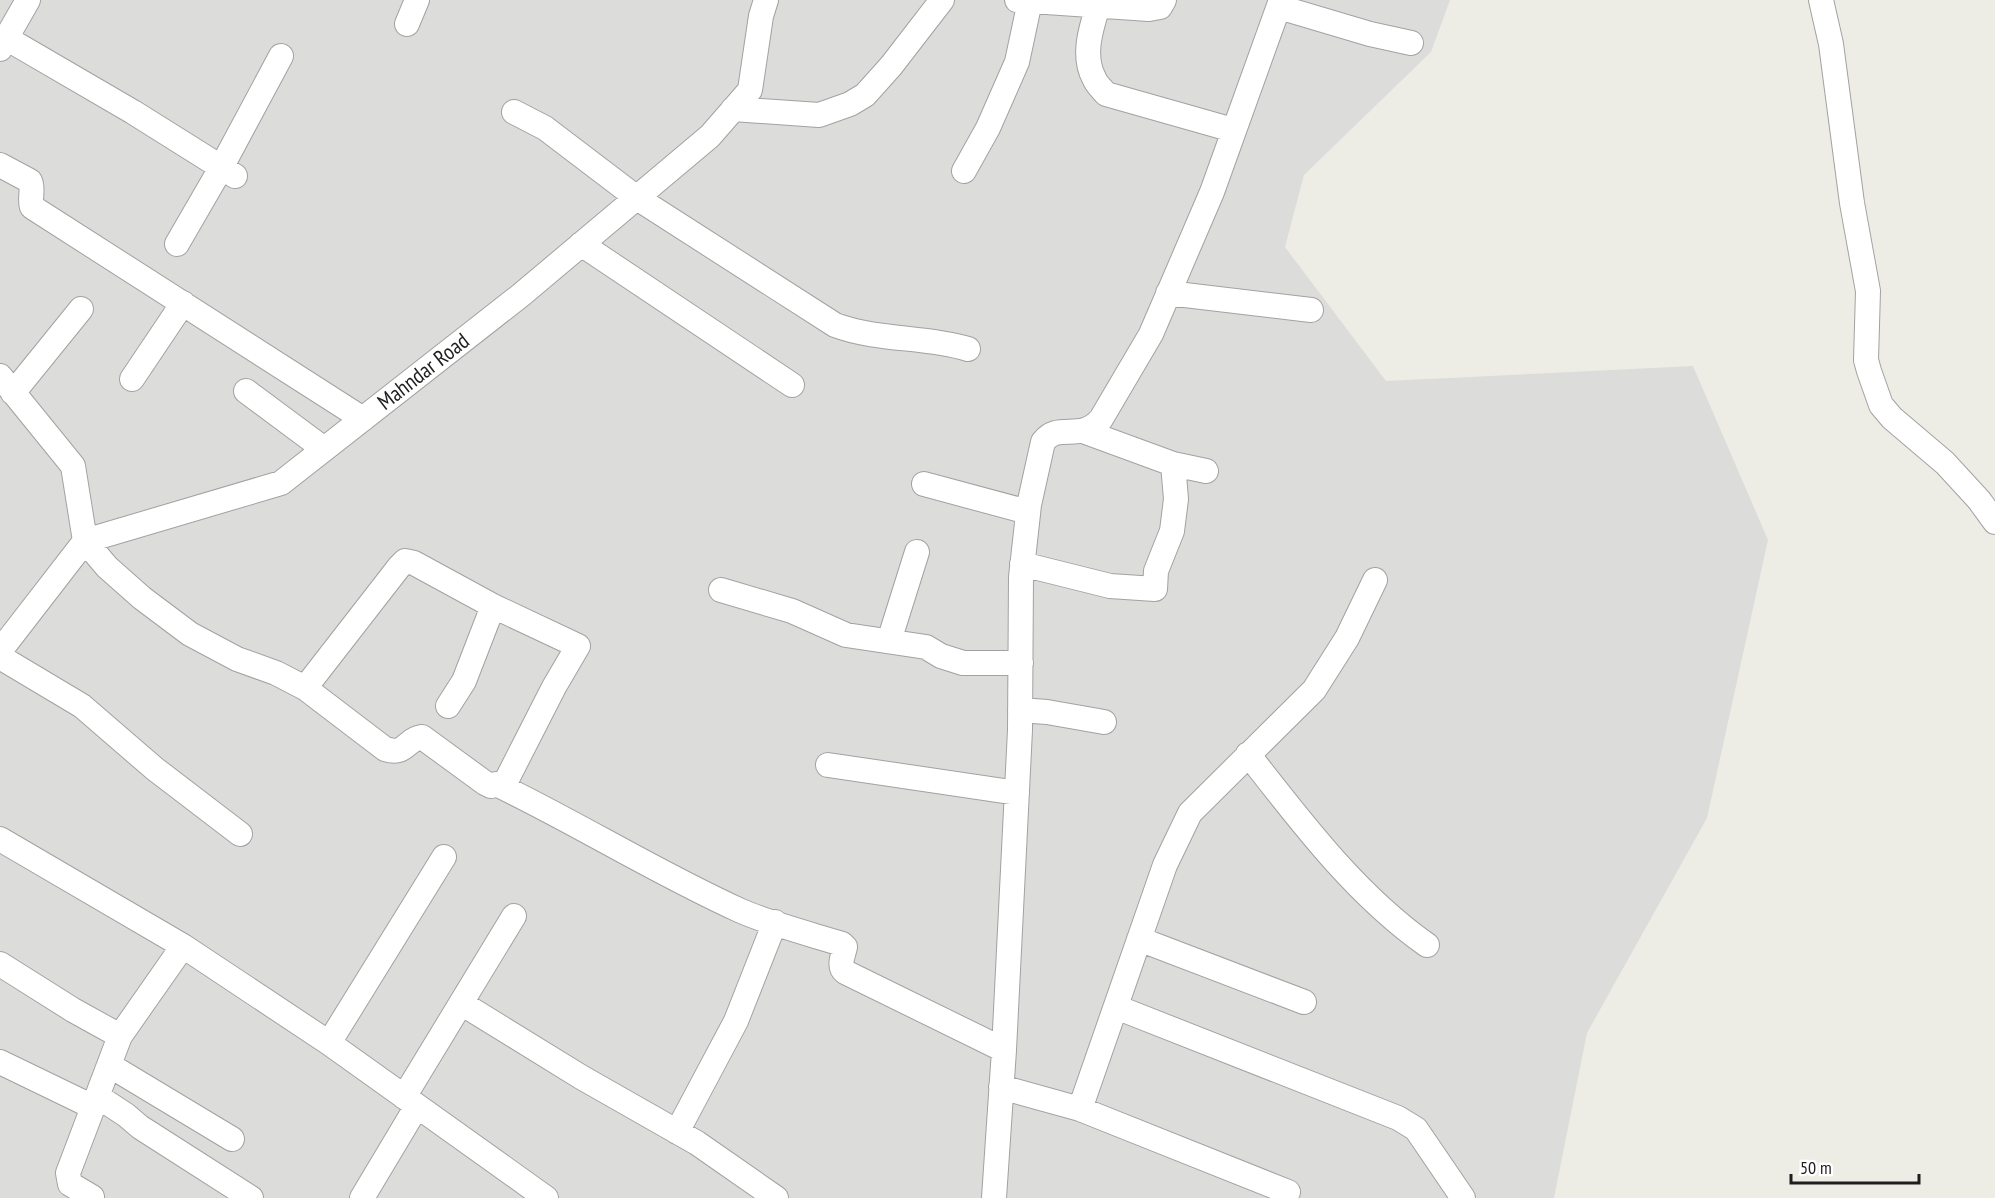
<svg xmlns="http://www.w3.org/2000/svg" width="1995" height="1198" viewBox="0 0 1995 1198" font-family="'PT Sans Narrow',sans-serif">
<style>
.residential{fill:#dcdcdb}
.lines{fill:none;stroke-linecap:round;stroke-linejoin:round}
.minor-casing{stroke:#a2a2a2;stroke-width:26}
.minor{stroke:#fff;stroke-width:24}
.labels{text-anchor:middle;dominant-baseline:central;stroke-width:4.5;stroke-linejoin:round;paint-order:stroke}
.street-label{font-size:22px;fill:#1e1e1e;stroke:#fff}
</style>
<rect width="100%" height="100%" fill="#eeede5"/>
<path class="residential" d="M 0,0 L 1450,0 L 1431,52 L 1304,175 L 1285,247 L 1386,381 L 1693,366 L 1768,540 L 1707,818 L 1587,1033 L 1554,1198 L 0,1198 Z"/>
<g class="lines">
<g class="minor-casing">
<path id="minor" d="M 1017,0 L 1149,9 L 1160,7 L 1164,0
M 1821,0 L 1831,44 L 1852,203 L 1868,291 L 1866,360 L 1869,371 L 1881,405 L 1892,418 L 1945,463 L 1979,500 L 1995,522
M 1098,6 C 1091,28 1082,56 1094,78 C 1096,84 1102,89 1106,94 L 1233,130
M 1279,7 L 1370,34 L 1411,43
M 407,24 L 417,0
M 6,38 L 133,112 L 235,176
M 0,49 L 28,0
M 733,109 L 819,115 L 850,104 L 865,95 L 891,66 L 942,0
M 514,112 L 545,128 L 637,198 L 835,325 C 878,341 925,336 968,349
M 0,165 L 30,181 C 34,190 29,198 32,207 L 363,419
M 964,171 L 988,128 L 1017,62 L 1030,1
M 177,244 L 221,168 L 281,56
M 581,244 L 792,385
M 1168,293 L 1311,310
M 0,376 L 73,466 L 85,541 L 107,567 L 142,598 L 190,634 L 237,659 L 276,673 L 305,688 L 385,749 C 407,756 405,739 422,737 L 485,783 L 491,786 L 496,784 C 579,824 657,873 741,911 C 771,924 810,934 842,944 L 845,947 C 843,956 838,966 845,972 L 1004,1050
M 132,379 L 183,303
M 246,391 L 324,449
M 13,393 L 81,309
M 1083,431 L 1173,464 L 1206,471
M 924,484 L 1028,512
M 1022,564 L 1110,586 L 1155,589 L 1156,571 L 1172,531 L 1176,499 L 1173,464
M 721,590 L 792,611 L 846,635 L 926,647 L 941,656 L 963,663 L 1021,663
M 889,641 L 917,552
M 0,651 L 85,541 L 281,483 L 521,295 L 710,136 L 750,90 L 761,16 L 766,0
M 0,657 L 82,706 L 155,769 L 240,834
M 305,688 L 399,567 L 405,561 L 414,563 L 493,606 L 578,646 L 554,687 L 503,787
M 448,706 L 464,681 L 493,606
M 1020,710 L 1047,712 L 1104,722
M 1248,754 C 1301,822 1356,895 1427,945
M 828,765 L 1017,793
M 0,839 L 183,946 L 329,1043 L 546,1198
M 1139,939 L 1304,1002
M 0,964 L 73,1010 L 120,1036
M 461,1003 L 581,1077 L 697,1143 L 776,1198
M 1116,1007 L 1398,1118 L 1416,1129 L 1463,1198
M 329,1043 L 444,857
M 0,1062 L 93,1107
M 109,1065 L 232,1139
M 1001,1087 L 1080,1109 L 1288,1192
M 97,1096 L 126,1115 L 140,1127 L 251,1198
M 404,1097 L 514,916
M 1080,1109 L 1165,865 L 1190,813 L 1314,690 L 1347,638 L 1375,580
M 677,1132 L 736,1021 L 775,922
M 92,1197 L 70,1184 L 68,1173 L 120,1036 L 183,946
M 362,1198 L 417,1106
M 994,1198 L 1004,1050 L 1020,730 L 1021,577 L 1029,505 L 1043,442 C 1059,421 1080,443 1101,419 L 1151,334 L 1212,192 L 1281,0"/>
</g>
<use href="#minor" class="minor"/>
</g>
<g class="labels">
<g class="street-label">
<text transform="translate(423 371) rotate(-38)">Mahndar Road</text>
</g>
</g>
<path d="M1791 1174v9h128v-9" fill="none" stroke="#1e1e1e" stroke-width="3"/>
<text x="1800" y="1174" font-size="18" fill="#1e1e1e" stroke="#ffffff" stroke-width="4.5" paint-order="stroke">50 m</text>
</svg>
